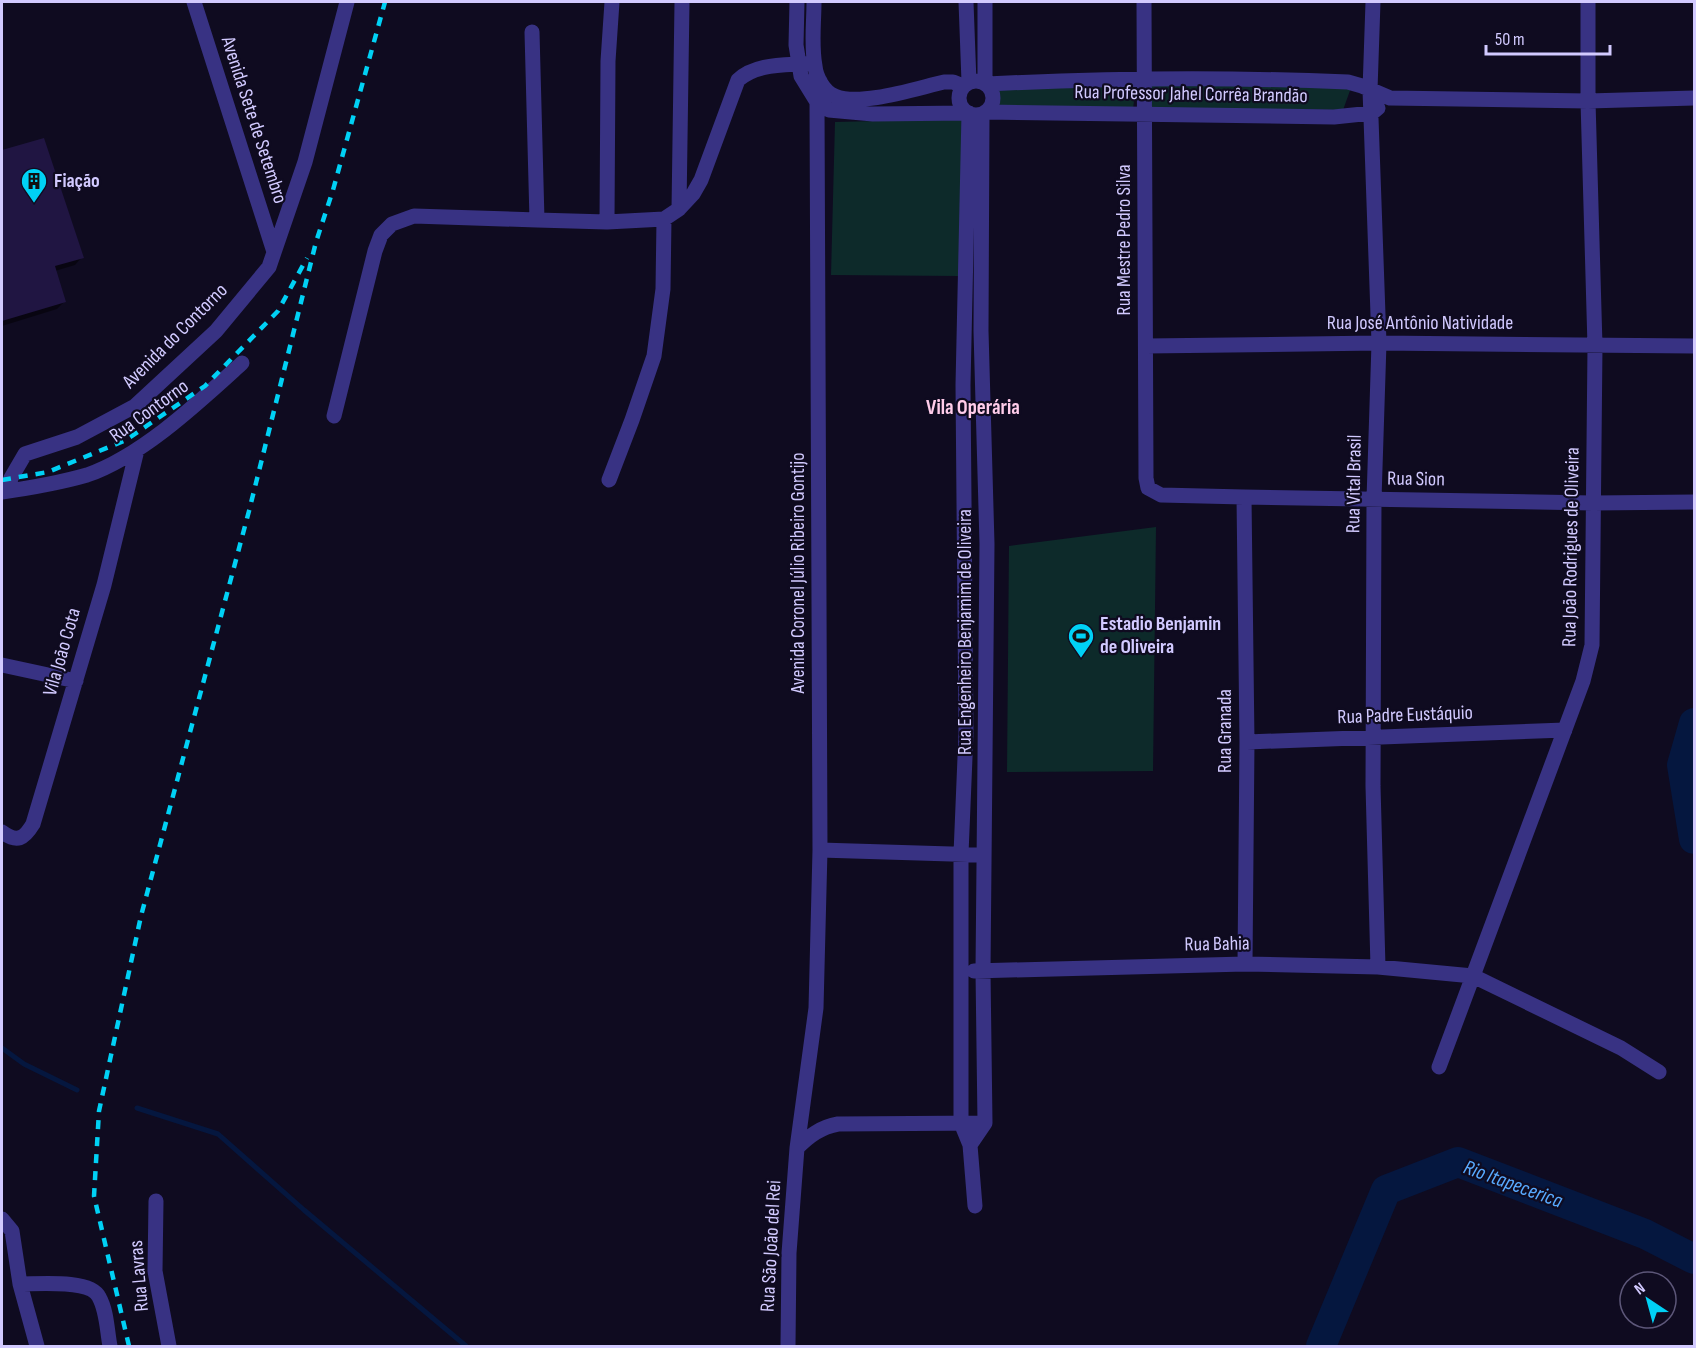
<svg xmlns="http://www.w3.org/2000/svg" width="1696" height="1348" viewBox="0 0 1696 1348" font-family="'Sofia Sans Condensed',sans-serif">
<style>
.green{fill:#0d2a2a}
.shadow{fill:#0007}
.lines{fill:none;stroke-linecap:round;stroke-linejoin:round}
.stream{stroke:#05173f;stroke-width:5}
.river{stroke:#05173f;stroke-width:30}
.building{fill:#201542}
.minor{stroke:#383283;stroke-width:15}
.rail{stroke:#00d1f5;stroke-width:4.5;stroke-dasharray:9 8;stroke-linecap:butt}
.labels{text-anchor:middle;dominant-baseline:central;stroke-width:4.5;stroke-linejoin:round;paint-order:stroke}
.street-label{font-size:20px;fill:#d2caff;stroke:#0f0b20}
.poi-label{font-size:20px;font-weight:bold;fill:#d2caff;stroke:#0f0b20;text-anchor:start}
.neighbourhood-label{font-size:21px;font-weight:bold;fill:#ffccea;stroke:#0f0b20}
.water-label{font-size:21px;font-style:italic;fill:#58aaff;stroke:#0f0b20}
</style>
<rect width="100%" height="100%" fill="#0f0b20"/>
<path class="green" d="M 1150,81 L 1352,85 L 1343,110 L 1149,108 Z
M 997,85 L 1136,85 L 1133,109 L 1000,108 Z
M 962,119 L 960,276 L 831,275 L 835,122 Z
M 1156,527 L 1153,771 L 1007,772 L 1009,546 Z"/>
<path class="shadow" d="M 43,140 L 82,257 L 75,265 L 55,271 L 65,301 L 57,309 L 2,326 L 2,152 Z"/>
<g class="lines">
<path class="stream" d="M 2,1048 L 24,1064 L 77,1090
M 137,1108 L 218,1134 L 304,1210 L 466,1346"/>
<path class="river" d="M 1694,723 L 1682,765 L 1694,839
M 1321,1346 L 1386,1190 L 1458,1162 L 1645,1234 L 1694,1259"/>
</g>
<path class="building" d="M 44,138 L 84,258 L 55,266 L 66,302 L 2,321 L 2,150 Z"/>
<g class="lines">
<path class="minor" d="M 194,2 L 274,252
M 797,2 L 796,45 L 801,76 L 817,102 L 829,110 L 873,114 L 967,113
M 814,2 C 814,23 811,45 815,66 C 816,77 824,92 835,96 C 860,107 917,88 944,82 L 953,82 L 963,86
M 966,2 L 969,82
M 1144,2 L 1146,478 L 1148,488 L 1161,495 L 1244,497 L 1593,503 L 1694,502
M 1373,2 L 1370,90 L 1379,343 L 1374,499 L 1373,786 L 1378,967
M 532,32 L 537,220 L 607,222 L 664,219 L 679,209 L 693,194 L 701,180 L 738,80 C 758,62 788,66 814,63
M959 98a17 17 0 1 1 34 0a17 17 0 1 1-34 0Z
M 985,82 L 985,2
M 987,84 C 1108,78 1228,77 1348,82 L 1362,86 L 1390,98 L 1588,101 L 1694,98
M 987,112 L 1334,117 L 1372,113 L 1378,108
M 969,113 L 963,385 L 966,733 L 961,854 L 961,1123 L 970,1145 L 975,1206
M 679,209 L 682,2
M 607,222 L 608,61 L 612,2
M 1146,346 L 1379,343 L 1694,346
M 334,416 L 375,251 L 381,235 L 392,224 L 414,216 L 537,220
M 609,480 L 632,420 L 654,356 L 663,289 L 664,219
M 8,491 L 11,478 L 25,454 L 77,437 L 135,406 L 216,331 L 269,267 L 305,162 L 347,2
M 2,492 C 30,488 59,483 87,475 C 142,456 199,402 242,363
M 1244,497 L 1247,742 L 1245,964
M 2,665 L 76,681
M 1247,742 L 1565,730
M 2,832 C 17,843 24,839 33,824 L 104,585 L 137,450
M 820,850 L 984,855
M 974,971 L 1245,964 L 1378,967 L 1473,976 L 1621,1048 L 1659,1072
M 1439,1067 L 1583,681 L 1592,645 L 1595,346 L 1588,101 L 1588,2
M 970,1145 L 985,1123 L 983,971 L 987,544 L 981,331 L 982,115
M 797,1148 C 809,1136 821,1127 838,1124 L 985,1123
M 156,1201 L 155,1271 L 169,1346
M 2,1219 L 12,1231 L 20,1284 L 37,1346
M 20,1284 C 38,1284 91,1279 99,1297 C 107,1311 107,1331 110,1346
M 788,1346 L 789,1253 L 797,1148 L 816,1008 L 820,850 L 817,102 L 820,81"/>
<path class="rail" d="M 2,480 L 48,472 L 126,440 L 205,386 L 278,311 L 307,258
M 129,1346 L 94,1196 L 99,1111 L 141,916 L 249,511 L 316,242 L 333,190 L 385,2"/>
</g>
<defs>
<g id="building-pin" transform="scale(1.35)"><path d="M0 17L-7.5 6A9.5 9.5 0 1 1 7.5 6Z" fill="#00d1f5" stroke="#0f0b20"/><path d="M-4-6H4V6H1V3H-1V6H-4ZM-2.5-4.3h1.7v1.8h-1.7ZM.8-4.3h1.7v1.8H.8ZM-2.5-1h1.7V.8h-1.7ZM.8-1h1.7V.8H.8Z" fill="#111"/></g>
<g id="stadium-pin" transform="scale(1.35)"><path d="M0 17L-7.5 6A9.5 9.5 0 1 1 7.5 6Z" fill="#00d1f5" stroke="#0f0b20"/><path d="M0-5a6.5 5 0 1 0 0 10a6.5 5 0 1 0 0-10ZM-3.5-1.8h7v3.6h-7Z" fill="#111"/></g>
</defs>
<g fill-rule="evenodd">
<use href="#building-pin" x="34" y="181"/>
<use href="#stadium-pin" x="1081" y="636"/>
</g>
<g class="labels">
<g class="street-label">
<text transform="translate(1191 94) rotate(1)">Rua Professor Jahel Corrêa Brandão</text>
<text transform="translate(254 120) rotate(72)">Avenida Sete de Setembro</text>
<text transform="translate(1124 240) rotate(-90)">Rua Mestre Pedro Silva</text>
<text x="1420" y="323">Rua José Antônio Natividade</text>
<text transform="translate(175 336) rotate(-45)">Avenida do Contorno</text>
<text transform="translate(149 411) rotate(-36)">Rua Contorno</text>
<text transform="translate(1416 479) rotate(1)">Rua Sion</text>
<text transform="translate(1354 484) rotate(-89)">Rua Vital Brasil</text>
<text transform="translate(1571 547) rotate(-89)">Rua João Rodrigues de Oliveira</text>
<text transform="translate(798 573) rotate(-90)">Avenida Coronel Júlio Ribeiro Gontijo</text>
<text transform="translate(965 632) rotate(-90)">Rua Engenheiro Benjamim de Oliveira</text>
<text transform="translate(62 652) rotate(-74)">Vila João Cota</text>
<text transform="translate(1405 715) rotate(-2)">Rua Padre Eustáquio</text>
<text transform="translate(1225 731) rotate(-90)">Rua Granada</text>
<text transform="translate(1217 944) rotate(-1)">Rua Bahia</text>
<text transform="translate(771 1246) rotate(-87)">Rua São João del Rei</text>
<text transform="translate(139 1276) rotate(-95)">Rua Lavras</text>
</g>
<g class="poi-label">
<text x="54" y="181">Fiação</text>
<text x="1100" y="624">Estadio Benjamin<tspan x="1100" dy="23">de Oliveira</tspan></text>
</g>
<g class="neighbourhood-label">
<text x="973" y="407">Vila Operária</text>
</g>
<g class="water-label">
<text transform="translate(1513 1184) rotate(20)">Rio Itapecerica</text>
</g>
</g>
<rect width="1696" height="1348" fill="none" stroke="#d2caff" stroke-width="6"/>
<g transform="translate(1648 1300) rotate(324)"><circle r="28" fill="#0f0b20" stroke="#5d5779" stroke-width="1.5"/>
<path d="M0-4.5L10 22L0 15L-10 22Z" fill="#00d1f5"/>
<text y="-9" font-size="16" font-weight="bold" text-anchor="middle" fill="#d2caff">N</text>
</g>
<path d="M1486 45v9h124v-9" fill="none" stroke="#d2caff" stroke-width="3"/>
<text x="1495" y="45" font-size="18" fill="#d2caff" stroke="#0f0b20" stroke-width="4.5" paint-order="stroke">50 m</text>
</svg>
